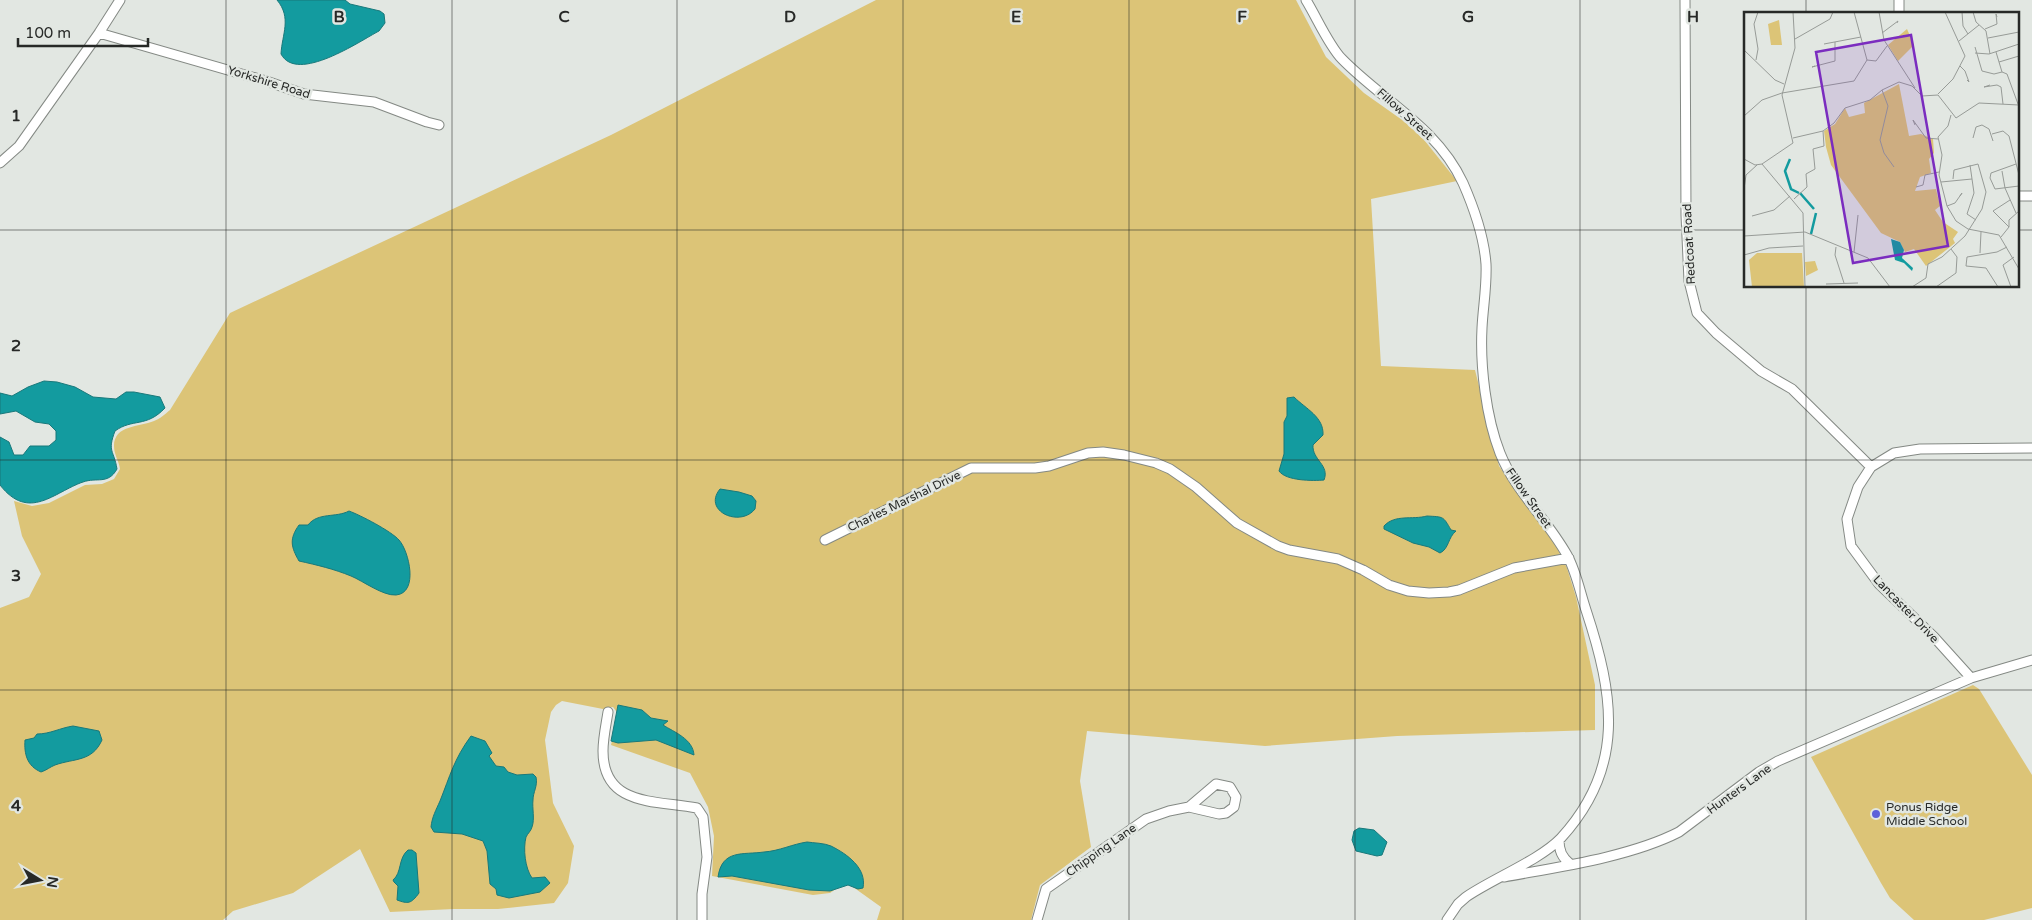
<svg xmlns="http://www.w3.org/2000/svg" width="2032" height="920" viewBox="0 0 2032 920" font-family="'Varela Round',sans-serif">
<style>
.green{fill:#dcc477}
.water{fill:#139b9f;stroke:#19797b}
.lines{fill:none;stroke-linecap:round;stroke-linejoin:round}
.minor-casing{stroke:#848984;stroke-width:11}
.minor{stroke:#fff;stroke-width:9}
.grid{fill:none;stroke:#272927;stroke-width:1;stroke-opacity:0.55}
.poi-dot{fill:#5d61d9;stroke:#e2e7e2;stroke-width:2}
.labels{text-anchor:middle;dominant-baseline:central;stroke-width:5;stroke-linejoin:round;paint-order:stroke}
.street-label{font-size:12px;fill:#272927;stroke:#e2e7e2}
.poi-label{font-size:12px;fill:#272927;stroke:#e2e7e2;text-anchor:start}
.inset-river{fill:none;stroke:#139b9f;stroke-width:2.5}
.inset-road{fill:none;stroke:#979b97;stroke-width:1}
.view{fill:#7b2cbf;fill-opacity:0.15;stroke:#7b2cbf;stroke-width:2.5}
.inset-edge{fill:none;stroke:#272927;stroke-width:2.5}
.grid-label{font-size:16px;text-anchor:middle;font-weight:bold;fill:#272927;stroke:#e2e7e2;stroke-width:5;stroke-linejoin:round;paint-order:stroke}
</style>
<rect width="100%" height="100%" fill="#e2e7e2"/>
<path class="green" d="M 876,0 L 1296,0 L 1326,57 L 1364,93 L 1405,122 L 1425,141 L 1457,181 L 1371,199 L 1381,366 L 1475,370 L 1499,466 L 1556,546 L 1567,568 L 1576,597 L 1595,685 L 1595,730 L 1397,736 L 1265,746 L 1087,731 L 1080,781 L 1091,847 L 1040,885 L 1031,920 L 877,920 L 881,907 L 846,882 L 830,893 L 813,895 L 712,876 L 714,836 L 708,807 L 690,773 L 611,745 L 619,715 L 613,707 L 603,709 L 562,701 L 556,705 L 551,712 L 545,740 L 553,803 L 574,846 L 568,883 L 554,903 L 498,909 L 454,909 L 390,912 L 360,849 L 293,893 L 233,911 L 223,920 L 0,920 L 0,608 L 29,597 L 41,574 L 22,536 L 14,501 L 32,506 L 49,503 L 85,485 L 102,484 L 114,479 L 120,469 C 119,461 114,455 114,446 C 114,425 139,427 154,421 C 160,419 165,414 170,410 L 230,313 L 611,135 Z
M 1973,685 L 1979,689 L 1984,697 L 2032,775 L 2032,908 L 1984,920 L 1914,920 L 1890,898 L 1881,883 L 1811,757 Z"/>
<path class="water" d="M 277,0 L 345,0 L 350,4 L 380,11 L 384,14 L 385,23 L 379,31 C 360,41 297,84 281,54 C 282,34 292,18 277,0 Z
M 44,381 L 57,382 L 75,387 L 93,397 L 116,399 L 126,392 L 134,392 L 160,397 L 165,408 C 146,428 133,418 115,431 C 107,452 114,450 117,469 C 108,485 97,477 83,482 C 54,492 29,522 0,485 L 0,437 L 9,442 L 14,455 L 23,455 L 30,446 L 49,446 L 56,440 L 56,431 L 49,424 L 35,422 L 16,411 L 0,414 L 0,393 L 12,396 L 28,387 Z
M 1294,397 C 1306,409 1324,417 1323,435 L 1313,445 C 1312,460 1330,465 1324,480 C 1313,481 1286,481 1279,471 L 1284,454 L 1284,422 L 1287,416 L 1287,398 Z
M 720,489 L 739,492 L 752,496 L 756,501 L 755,509 C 740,528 702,511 720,489 Z
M 349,511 C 360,515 391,531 399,540 C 409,551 419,593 396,595 C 383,596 363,581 351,576 C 334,569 317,565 299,561 C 291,547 289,539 299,525 L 308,525 C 318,512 336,518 349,511 Z
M 1427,516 C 1444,517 1443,516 1451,530 L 1456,531 C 1448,537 1449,549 1440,553 L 1429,547 L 1413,543 L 1384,529 L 1384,526 C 1395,514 1412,520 1427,516 Z
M 618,705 L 642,710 L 651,718 L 668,721 L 663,725 C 674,732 693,739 694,755 L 656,740 L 618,743 L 611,741 Z
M 73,726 L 99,731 L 102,740 C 92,762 75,758 55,765 C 50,767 47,770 41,772 C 27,766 24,754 25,740 L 34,738 L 37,734 C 50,734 60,728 73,726 Z
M 471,736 L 485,741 L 492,753 L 489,756 L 496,766 L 504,767 L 508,772 L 517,775 L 533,774 L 536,777 C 538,786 533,792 533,800 C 532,808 535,819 532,827 C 531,831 528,833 526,837 C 523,849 525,868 532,878 L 545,877 L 550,883 L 540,892 L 509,898 L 497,895 L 496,889 L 490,884 L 487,851 L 483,841 L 462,834 L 434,832 L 431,827 C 432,817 436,810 440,801 C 450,776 454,759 471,736 Z
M 1359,828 L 1374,830 L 1387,842 L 1382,855 L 1377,856 L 1356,851 L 1352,840 L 1354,831 Z
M 807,842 C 814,843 824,843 831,846 C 847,854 867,868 863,888 L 858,889 L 848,885 L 830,891 L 809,890 L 732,876 L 718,877 C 722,849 743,855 764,852 C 779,851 793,844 807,842 Z
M 408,850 L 412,850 L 416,853 L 419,893 C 411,904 408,904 397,900 L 398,886 L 394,882 L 393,880 C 402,873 398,858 408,850 Z"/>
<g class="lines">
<g class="minor-casing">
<path id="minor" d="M 1306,0 C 1316,16 1329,46 1342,59 C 1383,101 1437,127 1463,183 C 1474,208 1484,237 1486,264 C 1487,286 1483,307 1482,328 C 1480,366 1486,417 1500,453 C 1515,491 1547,519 1567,555 C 1576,571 1580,592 1586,610 C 1614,695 1626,767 1561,838 C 1540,860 1492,879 1466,897 L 1458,904 L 1447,920
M 1685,0 L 1686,215 L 1689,281 L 1697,313 L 1716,333 L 1761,371 L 1792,389 L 1871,467
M 1899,0 L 1899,14
M 99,33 L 266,81 L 304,94 L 374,102 L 427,122 L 439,125
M 0,163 L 19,146 L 99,33 L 120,0
M 2018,196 L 2032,196
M 825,540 L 971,468 L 1035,468 L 1049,466 L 1088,453 L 1103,452 L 1124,455 L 1156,463 L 1170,469 L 1196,487 L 1237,523 L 1278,546 L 1289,550 L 1338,559 L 1363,570 L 1389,585 L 1408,591 L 1429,593 L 1449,592 L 1459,590 L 1514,568 L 1569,558
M 1971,678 L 1934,637 L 1879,584 L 1851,546 L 1847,519 L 1858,487 L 1871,467 L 1894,453 L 1920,449 L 2032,448
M 608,712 C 606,725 603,738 603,751 C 603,807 656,800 697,808 L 703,817 L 707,857 L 702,894 L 702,920
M 1559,840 C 1559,851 1562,857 1570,864
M 1504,877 C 1558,867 1630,857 1679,832 L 1759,772 L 1778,761 L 1971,678 L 2032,660
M 1037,920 L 1046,889 L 1146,819 L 1169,811 L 1189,807 L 1219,814 L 1226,813 L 1234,807 L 1236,797 L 1230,787 L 1216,784 L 1189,807"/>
</g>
<use href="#minor" class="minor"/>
</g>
<path class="grid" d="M 226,0 L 226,920M 452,0 L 452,920M 677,0 L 677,920M 903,0 L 903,920M 1129,0 L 1129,920M 1355,0 L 1355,920M 1580,0 L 1580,920M 1806,0 L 1806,14M 0,230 L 1746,230M 2018,230 L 2032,230M 1806,286 L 1806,920M 0,460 L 2032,460M 0,690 L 2032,690"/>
<circle class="poi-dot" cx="1876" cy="814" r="5"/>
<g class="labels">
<g class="street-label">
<text transform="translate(269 82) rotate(17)">Yorkshire Road</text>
<text transform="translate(1405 114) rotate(42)">Fillow Street</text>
<text transform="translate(1689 244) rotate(-93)">Redcoat Road</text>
<text transform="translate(1529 498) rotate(55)">Fillow Street</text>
<text transform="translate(904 501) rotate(-26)">Charles Marshal Drive</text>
<text transform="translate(1906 609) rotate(46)">Lancaster Drive</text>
<text transform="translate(1739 789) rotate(-36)">Hunters Lane</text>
<text transform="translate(1101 850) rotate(-35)">Chipping Lane</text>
</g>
<g class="poi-label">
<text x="1886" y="807">Ponus Ridge<tspan x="1886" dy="14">Middle School</tspan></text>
</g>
</g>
<g transform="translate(1744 12)">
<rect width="275" height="275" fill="#e2e7e2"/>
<path d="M 35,8 L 38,33 L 27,33 L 24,12 ZM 163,17 L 170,33 L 154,49 L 144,33 ZM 155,72 L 165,124 L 177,122 L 189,127 L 190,141 L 185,147 L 187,161 L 176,165 L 171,179 L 192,177 L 196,194 L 191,198 L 199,210 L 214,220 L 209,227 L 211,231 L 182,254 L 170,237 L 161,240 L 156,230 L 137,221 L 87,153 L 82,135 L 80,119 L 91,112 L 101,96 L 105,105 L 121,101 L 120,91 ZM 13,241 L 58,241 L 60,275 L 8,275 L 5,248 ZM 71,249 L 74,258 L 62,264 L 61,250 Z" fill="#dcc477"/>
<path d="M 147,227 L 156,230 L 160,238 L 158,246 L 169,256 L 168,259 L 160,251 L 151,248 Z" fill="#139b9f"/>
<path class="inset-river" d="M 46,147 L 41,159 L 47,177 L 55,181M 56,181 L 70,197M 67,222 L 72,201"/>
<path class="inset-road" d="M 110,0 L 123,48 L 132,49 L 143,34M 135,0 L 140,28 L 171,76M 218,0 L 219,14 L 224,22M 229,0 L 232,10 L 242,19 L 246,42M 241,17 L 253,12 L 252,2 L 253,5M 138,21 L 154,9 L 153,11M 244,26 L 275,20M 51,27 L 86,7 L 89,0M 215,29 L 235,13M 80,32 L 117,25M 231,35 L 238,59 L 250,62 L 258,60M 0,38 L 31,68 L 40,72M 252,40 L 258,60M 231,41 L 245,42 L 275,32M 12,48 L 14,37 L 10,12 L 14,0M 255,50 L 275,44M 71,54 L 68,55 L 91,49 L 91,30M 216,54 L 221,59 L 225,70 L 223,68M 258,60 L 263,62 L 274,92M 246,73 L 240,75 L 253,73 L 257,75 L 259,92M 138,78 L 144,94 L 136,128 L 140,141 L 150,155M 194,82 L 209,67 L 221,44 L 201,0M 207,103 L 204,114 L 194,125 L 198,143 L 195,163 L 203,194 L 212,209 L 224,217 L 255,223 L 275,257M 0,104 L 18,88 L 38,81 L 110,69 L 123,48M 171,113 L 169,108 L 182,126 L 194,127M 248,122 L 259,119 L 265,124 L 275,163M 49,126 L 79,119 L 90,111 L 101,96 L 126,88 L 138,78 L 155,70 L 168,74 L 178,84 L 194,83 L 212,106 L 235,91 L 275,93M 229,126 L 232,115 L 238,113 L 245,117 L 249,129M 0,147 L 11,153 L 18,152 L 49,131 L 38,83 L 51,36 L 49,0M 18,152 L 59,201 L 61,275M 272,152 L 247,161 L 246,166 L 251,177 L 275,174M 226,153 L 230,181 L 223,202 L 232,208M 258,159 L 261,176 L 272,201M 197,170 L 228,167M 172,175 L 179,173 L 181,163 L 195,160M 0,177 L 2,163 L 13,153M 50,187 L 63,175 L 62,162 L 71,157 L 69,137 L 80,134 L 79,119M 203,194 L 211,191 L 218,181 L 216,184M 249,199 L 265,215M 249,199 L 266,188M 8,204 L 30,198 L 46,184M 0,224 L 61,220 L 124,246 L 146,275M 257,225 L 265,215 L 265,208 L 275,199M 92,235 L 91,243 L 100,271M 110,240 L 114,203M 236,241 L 237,220M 0,243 L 25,236 L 59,234M 82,272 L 114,271M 168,275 L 182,266 L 184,252 L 198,245 L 221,224 L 238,197 L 242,180 L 234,152 L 210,158 L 209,167M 192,275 L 212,261 L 213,245 L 207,237M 254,275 L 242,256 L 222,254 L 223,245 L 253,240 L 263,235M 267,275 L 259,253 L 270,245"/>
<path class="view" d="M 167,23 L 204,234 L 109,251 L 72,40 Z"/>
<rect width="275" height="275" class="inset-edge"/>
</g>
<g class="grid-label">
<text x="339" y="22">B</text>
<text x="564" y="22">C</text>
<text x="790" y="22">D</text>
<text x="1016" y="22">E</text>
<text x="1242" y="22">F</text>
<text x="1468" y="22">G</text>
<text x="1693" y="22">H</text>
<text x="16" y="121">1</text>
<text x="16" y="351">2</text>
<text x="16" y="581">3</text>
<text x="16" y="811">4</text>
</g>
<g transform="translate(40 880) rotate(100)" stroke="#e2e7e2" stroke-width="4" paint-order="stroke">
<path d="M0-4L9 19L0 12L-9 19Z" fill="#272927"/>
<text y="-8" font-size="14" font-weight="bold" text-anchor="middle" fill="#272927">N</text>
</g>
<path d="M18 38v8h130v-8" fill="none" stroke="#272927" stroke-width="2.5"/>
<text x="25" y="38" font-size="15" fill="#272927" stroke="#e2e7e2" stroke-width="4" paint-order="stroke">100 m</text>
</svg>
